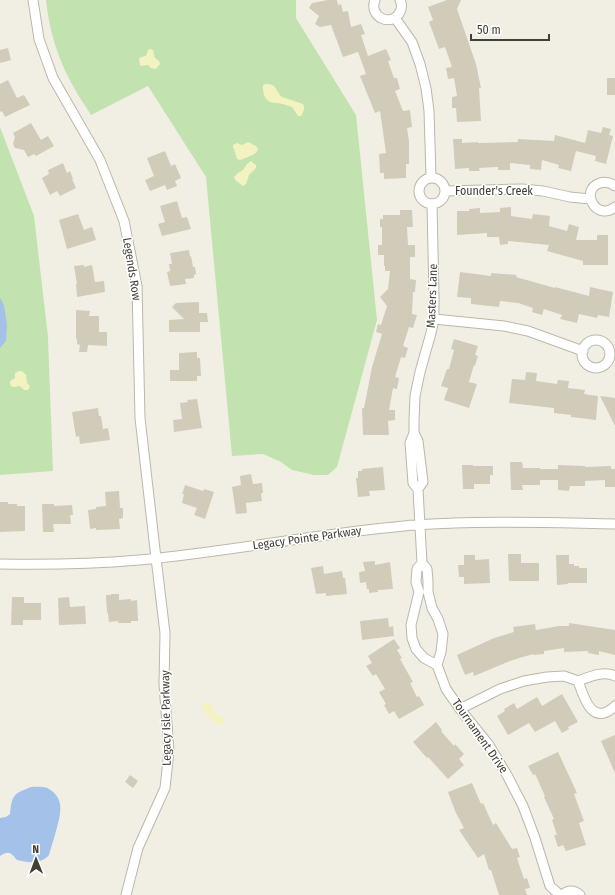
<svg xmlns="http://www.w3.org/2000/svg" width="615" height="895" viewBox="0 0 615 895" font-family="'Fira Sans Condensed',sans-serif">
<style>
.green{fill:#c2e3af}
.sand{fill:#f3f2c1}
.water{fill:#a4c1ea}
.building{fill:#d1ccba}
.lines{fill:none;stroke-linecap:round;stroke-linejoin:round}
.street-casing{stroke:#bbb8a8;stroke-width:11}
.street{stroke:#fff;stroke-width:9}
.labels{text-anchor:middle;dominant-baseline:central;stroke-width:3;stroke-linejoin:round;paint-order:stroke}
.street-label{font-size:12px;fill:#423f35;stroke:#fff}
</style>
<rect width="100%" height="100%" fill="#f1efe4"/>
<path class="green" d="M 46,0 L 296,0 L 296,18 L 356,115 L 377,320 L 337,467 L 328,475 L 314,475 L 292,470 L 281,462 L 263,454 L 232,456 L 206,177 L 148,86 L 91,115 C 85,105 78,96 73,86 C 58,60 49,30 46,0 Z
M 0,127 L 34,216 L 48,337 L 53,471 L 0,475 Z"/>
<path class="sand" d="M 150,49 L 153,50 L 155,58 L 159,61 L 160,64 L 156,69 L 151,68 L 148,65 L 142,66 L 140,65 L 139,59 L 141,57 L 146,56 L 148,50 Z
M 266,84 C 277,84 275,90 282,97 C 289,99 296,102 303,104 C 306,108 303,112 301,116 L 298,116 L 292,107 C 289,106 286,105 283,104 C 275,102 268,105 264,95 C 263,91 263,89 263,85 Z
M 248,142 L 256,146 L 258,149 C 257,151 256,153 254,154 C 253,155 241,160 240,160 L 237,159 L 235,152 L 233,147 L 233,145 L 237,143 L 242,145 Z
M 251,161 L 256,165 L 256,168 L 249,175 L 246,184 L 243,186 L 235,180 L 234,177 L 238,173 L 243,170 L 247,164 Z
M 19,371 L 22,371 L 26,375 L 27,383 L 29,385 L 30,387 L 28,390 L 24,390 L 20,386 L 14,387 L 11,386 L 10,383 L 10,381 L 15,378 L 15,373 Z
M 205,702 C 212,702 212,710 216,715 L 224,717 L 225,722 L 224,724 L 217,724 L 211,719 L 207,714 L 203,712 L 201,710 L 203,703 Z"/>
<path class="water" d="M 0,298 L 4,305 L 7,325 L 6,341 L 0,348 Z
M 31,787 C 37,787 44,786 49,789 C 66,799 60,816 56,831 C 54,839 51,847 49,855 C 42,864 28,863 17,860 C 11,853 9,850 0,856 L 0,818 L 6,817 L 10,814 C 12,795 13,794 31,787 Z"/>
<path class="building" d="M 328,0 L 337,0 L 338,5 L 341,4 L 343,12 L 348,11 L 351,27 L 361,24 L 365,34 L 361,35 L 368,56 L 386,49 L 391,60 L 388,61 L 394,78 L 397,78 L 400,89 L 395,91 L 403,111 L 410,110 L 412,127 L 407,128 L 409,141 L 409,164 L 406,164 L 406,178 L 384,179 L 384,173 L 380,173 L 379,154 L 386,153 L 380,111 L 375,113 L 360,76 L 366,74 L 358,52 L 343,57 L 331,25 L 320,27 L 315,24 L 319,16 L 309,8 L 312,3 Z
M 447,0 L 461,0 L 457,9 L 476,64 L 481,88 L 479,88 L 481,121 L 457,122 L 456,108 L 452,108 L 452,97 L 457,96 L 454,78 L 448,79 L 446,68 L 452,67 L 445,47 L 439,49 L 429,22 L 433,20 L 428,7 Z
M 8,48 L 11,60 L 0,63 L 0,50 Z
M 607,78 L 615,78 L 615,95 L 607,95 Z
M 8,80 L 17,98 L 24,95 L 30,105 L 5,117 L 2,111 L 0,112 L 0,84 Z
M 31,123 L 41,140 L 48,136 L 54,146 L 36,156 L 34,154 L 28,157 L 24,150 L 15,148 L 13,144 L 15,137 L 13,133 Z
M 603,127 L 611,129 L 609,135 L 613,136 L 606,164 L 595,161 L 596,156 L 576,151 L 571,171 L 558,168 L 559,165 L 542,160 L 541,170 L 530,169 L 530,165 L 510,163 L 510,170 L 498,170 L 498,167 L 479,168 L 480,171 L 469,171 L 469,168 L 455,169 L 453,139 L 462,139 L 462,143 L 478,142 L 478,143 L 518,142 L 518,139 L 554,141 L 555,135 L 585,143 L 588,130 L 601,133 Z
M 165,151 L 171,166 L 175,164 L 181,178 L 175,181 L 177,186 L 167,190 L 165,185 L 150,191 L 145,180 L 154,176 L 147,158 Z
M 63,163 L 67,173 L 70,171 L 73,179 L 72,179 L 76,188 L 60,196 L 57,191 L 50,195 L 42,178 L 49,174 L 48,170 Z
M 177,201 L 182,218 L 187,217 L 191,229 L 162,236 L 158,224 L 165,222 L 160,206 Z
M 511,207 L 511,216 L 532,219 L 533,214 L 550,216 L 549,226 L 567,231 L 569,224 L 579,227 L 576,240 L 597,240 L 597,235 L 608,235 L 608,265 L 583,265 L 583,261 L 547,251 L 549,245 L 508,241 L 508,244 L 500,245 L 499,237 L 487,237 L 487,233 L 457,235 L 457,211 L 469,211 L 469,209 L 480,208 L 480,213 L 500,212 L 500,208 Z
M 400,210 L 412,210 L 413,227 L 407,227 L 408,245 L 415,245 L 415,257 L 410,257 L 410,279 L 416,280 L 415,292 L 413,292 L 412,314 L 417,315 L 413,328 L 409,327 L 403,346 L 408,348 L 405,358 L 401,357 L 395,377 L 399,378 L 397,389 L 393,388 L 389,410 L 395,410 L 395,420 L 388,421 L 389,435 L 363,435 L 362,408 L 364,408 L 372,367 L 382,334 L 376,332 L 378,324 L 381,325 L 387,306 L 380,297 L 388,289 L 390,271 L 385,271 L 385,266 L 384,266 L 384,255 L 378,255 L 378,245 L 382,245 L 382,227 L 380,227 L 380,219 L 383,219 L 383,215 L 400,215 Z
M 78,214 L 84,230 L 92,227 L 96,240 L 67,249 L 59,220 Z
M 189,250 L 190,257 L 191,256 L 193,267 L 195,267 L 196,274 L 194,275 L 194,278 L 185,279 L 186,284 L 170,286 L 167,272 L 170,271 L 169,264 L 172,264 L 170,253 Z
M 84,265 L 84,267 L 92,265 L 95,282 L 104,281 L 105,292 L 77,297 L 76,284 L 77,284 L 74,266 Z
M 460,272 L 491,276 L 491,273 L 517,275 L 516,277 L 555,288 L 555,287 L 589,296 L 590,287 L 613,292 L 609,317 L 598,315 L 597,318 L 579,314 L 577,323 L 560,319 L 562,315 L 544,309 L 542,315 L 532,312 L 533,308 L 518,303 L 500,301 L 499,307 L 471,304 L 471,298 L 457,297 Z
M 199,302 L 199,313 L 207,313 L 208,322 L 200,322 L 200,332 L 169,332 L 169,320 L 184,319 L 172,307 L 176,303 Z
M 76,310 L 90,311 L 89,316 L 99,316 L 99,332 L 107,332 L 107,346 L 88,345 L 87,352 L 79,352 L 80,345 L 77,344 L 77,339 L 76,339 Z
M 454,339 L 478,346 L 475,355 L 478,356 L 475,366 L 474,365 L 469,382 L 477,384 L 469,408 L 444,400 L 448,388 L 441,386 L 447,369 L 449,369 L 454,350 L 451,349 Z
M 197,352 L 197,358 L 200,358 L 201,376 L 197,376 L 197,381 L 170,381 L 170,370 L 179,370 L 179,353 Z
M 526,372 L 537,373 L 536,381 L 557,384 L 558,380 L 569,381 L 568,388 L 585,390 L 584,394 L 598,396 L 596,420 L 571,417 L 571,415 L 554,413 L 554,408 L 509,403 L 512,379 L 525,380 Z
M 600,396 L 615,398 L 615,426 Z
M 197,399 L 202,428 L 174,432 L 173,420 L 182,419 L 180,403 L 188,402 L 187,400 Z
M 98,408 L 99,416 L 101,416 L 103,429 L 108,428 L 110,440 L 80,444 L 79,436 L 76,437 L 72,412 Z
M 510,462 L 522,462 L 523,468 L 540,468 L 540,469 L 558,469 L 558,465 L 585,466 L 585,467 L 611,466 L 611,469 L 615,469 L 615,487 L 605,487 L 605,480 L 585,481 L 585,486 L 570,486 L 569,491 L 558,490 L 558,480 L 540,480 L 540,485 L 522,485 L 523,490 L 511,490 Z
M 462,465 L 473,465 L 473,466 L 493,466 L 493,475 L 490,475 L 490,484 L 474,484 L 474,489 L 463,489 Z
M 383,467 L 385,490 L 369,491 L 370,496 L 358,497 L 356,478 L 358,478 L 358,471 L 362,471 L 362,469 Z
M 251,474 L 253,484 L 262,483 L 263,493 L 261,493 L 262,501 L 246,503 L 247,513 L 236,514 L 232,487 L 241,485 L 240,476 Z
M 185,485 L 203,491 L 204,489 L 214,492 L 205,519 L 194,515 L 197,508 L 182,503 L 184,494 L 182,494 Z
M 119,491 L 120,508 L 123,508 L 123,518 L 119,519 L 120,529 L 96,530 L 96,528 L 90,529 L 88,510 L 96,509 L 96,507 L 106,506 L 105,492 Z
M 0,502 L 8,502 L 8,504 L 17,504 L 17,506 L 25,506 L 25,531 L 0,532 Z
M 42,504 L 54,504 L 54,506 L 72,505 L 73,515 L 70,515 L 71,524 L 53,524 L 54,532 L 43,532 Z
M 508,554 L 521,554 L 521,563 L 539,563 L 539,581 L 509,581 Z
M 464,555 L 475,555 L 475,560 L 489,559 L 490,583 L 464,584 L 464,577 L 459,577 L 458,565 L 464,565 Z
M 556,555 L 569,555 L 569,564 L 574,564 L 574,566 L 579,566 L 579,568 L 587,568 L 587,583 L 568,583 L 568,584 L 557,585 Z
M 375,561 L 375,565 L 390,562 L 393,589 L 378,590 L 378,592 L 369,593 L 369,589 L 367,589 L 366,582 L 360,583 L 359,572 L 365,571 L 363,562 Z
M 323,566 L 324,574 L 342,571 L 343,578 L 345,578 L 347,594 L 326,596 L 326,593 L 316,594 L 311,568 Z
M 111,594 L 119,594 L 119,600 L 131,599 L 131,601 L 137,600 L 138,621 L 131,621 L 131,623 L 118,623 L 118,621 L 109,622 L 108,613 L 107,613 L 106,595 L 111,595 Z
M 12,597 L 24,597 L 24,603 L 41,603 L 41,620 L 23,620 L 23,625 L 11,625 Z
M 69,597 L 70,607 L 85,606 L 86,624 L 59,625 L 58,598 Z
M 388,618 L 389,627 L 393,626 L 394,636 L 362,640 L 360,621 Z
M 569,623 L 615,630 L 615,655 L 599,651 L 599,655 L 588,653 L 588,651 L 564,652 L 564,648 L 544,651 L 544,654 L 533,655 L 533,654 L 510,661 L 474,676 L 473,672 L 465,675 L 457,655 L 494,638 L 514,632 L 513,627 L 535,624 L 536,630 L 559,626 L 569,626 Z
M 394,639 L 400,648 L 397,650 L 402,658 L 400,659 L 413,682 L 410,683 L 417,697 L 419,696 L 424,705 L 399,719 L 394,711 L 389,714 L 384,705 L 386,704 L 379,692 L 385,689 L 376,674 L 373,676 L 366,666 L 372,663 L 368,656 Z
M 562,694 L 578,722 L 568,727 L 569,729 L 562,733 L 555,721 L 535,732 L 529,723 L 508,735 L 497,716 L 505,711 L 504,709 L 514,703 L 517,709 L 537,697 L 542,706 Z
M 436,722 L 442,730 L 441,731 L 454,746 L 455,744 L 464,754 L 459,759 L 464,765 L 448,779 L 428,757 L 427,758 L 413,742 Z
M 615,735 L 615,773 L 601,741 Z
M 558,752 L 577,793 L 574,794 L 584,821 L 579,823 L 586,845 L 566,851 L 563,845 L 558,847 L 554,835 L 557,835 L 552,820 L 554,819 L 544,797 L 545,796 L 535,774 L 533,775 L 528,766 Z
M 130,775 L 138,781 L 133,788 L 125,782 Z
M 472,783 L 481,804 L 483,803 L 493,825 L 496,823 L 512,849 L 517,848 L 520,857 L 517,858 L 524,879 L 527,878 L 530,888 L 525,889 L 527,895 L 499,895 L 491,870 L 489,870 L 484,854 L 478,858 L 459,830 L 464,828 L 455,811 L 448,792 Z"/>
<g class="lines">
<g class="street-casing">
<path id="street" d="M 33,0 L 39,39 L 53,78 L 100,160 L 124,221 L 137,286 L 140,418 L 156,558 L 165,633 L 164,684 L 169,751 L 165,788 L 138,848 L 126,895
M 375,0 C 368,17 392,28 400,12 C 402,8 402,4 400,0
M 395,18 L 412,42 L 420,64 L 426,88 L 429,111 L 431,177
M419 191a13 13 0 1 1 26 0a13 13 0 1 1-26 0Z
M 615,186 C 611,183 606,181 600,183 C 579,190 596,222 615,207
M 445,191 L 522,189 L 543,191 L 570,197 L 590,199
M 434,319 L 504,326 L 528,331 L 583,351
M582 354a14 14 0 1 1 28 0a14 14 0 1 1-28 0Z
M 414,433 L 418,441 L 423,482 L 418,489 L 422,563 L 427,569 L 428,581 L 428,592 L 432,608 L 438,619 L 443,634 L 441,652 L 437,665
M 418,489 L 413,483 L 410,443 L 414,433 L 414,421 L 415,396 L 420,372 L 431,333 L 434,319 L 434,296 L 432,204
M 422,563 L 417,569 L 416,582 L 419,592 L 411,625 L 412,638 L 416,649 L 424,658 L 437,665 L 446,689 L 460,709 L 489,745 L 507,775 L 523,806 L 535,838 L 550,886 L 560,895
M 0,564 C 47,565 92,564 139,560 C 228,552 315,534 404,526 C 421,524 437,524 454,523 C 507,521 561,523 615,524
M 578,681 C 584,698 592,727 615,706
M 460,709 L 500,689 L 524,681 L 547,677 L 564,676 L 578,681 C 589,677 604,670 615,676
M 562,895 C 568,890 574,890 580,895"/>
</g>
<use href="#street" class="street"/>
</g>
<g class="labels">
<g class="street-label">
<text x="494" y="191">Founder's Creek</text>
<text transform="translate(132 269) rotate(81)">Legends Row</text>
<text transform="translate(432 296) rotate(-88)">Masters Lane</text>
<text transform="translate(307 538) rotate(-8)">Legacy Pointe Parkway</text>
<text transform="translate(166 718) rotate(-91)">Legacy Isle Parkway</text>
<text transform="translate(480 736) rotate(55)">Tournament Drive</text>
</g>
</g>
<g transform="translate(36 859) rotate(359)" stroke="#ffffff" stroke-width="3" paint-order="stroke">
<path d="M0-3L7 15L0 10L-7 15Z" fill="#423f35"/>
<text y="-6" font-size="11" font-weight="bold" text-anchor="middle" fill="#423f35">N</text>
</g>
<path d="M471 34v6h78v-6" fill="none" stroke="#423f35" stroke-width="2"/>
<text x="477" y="34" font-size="12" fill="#423f35" stroke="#ffffff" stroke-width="3" paint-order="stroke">50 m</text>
</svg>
